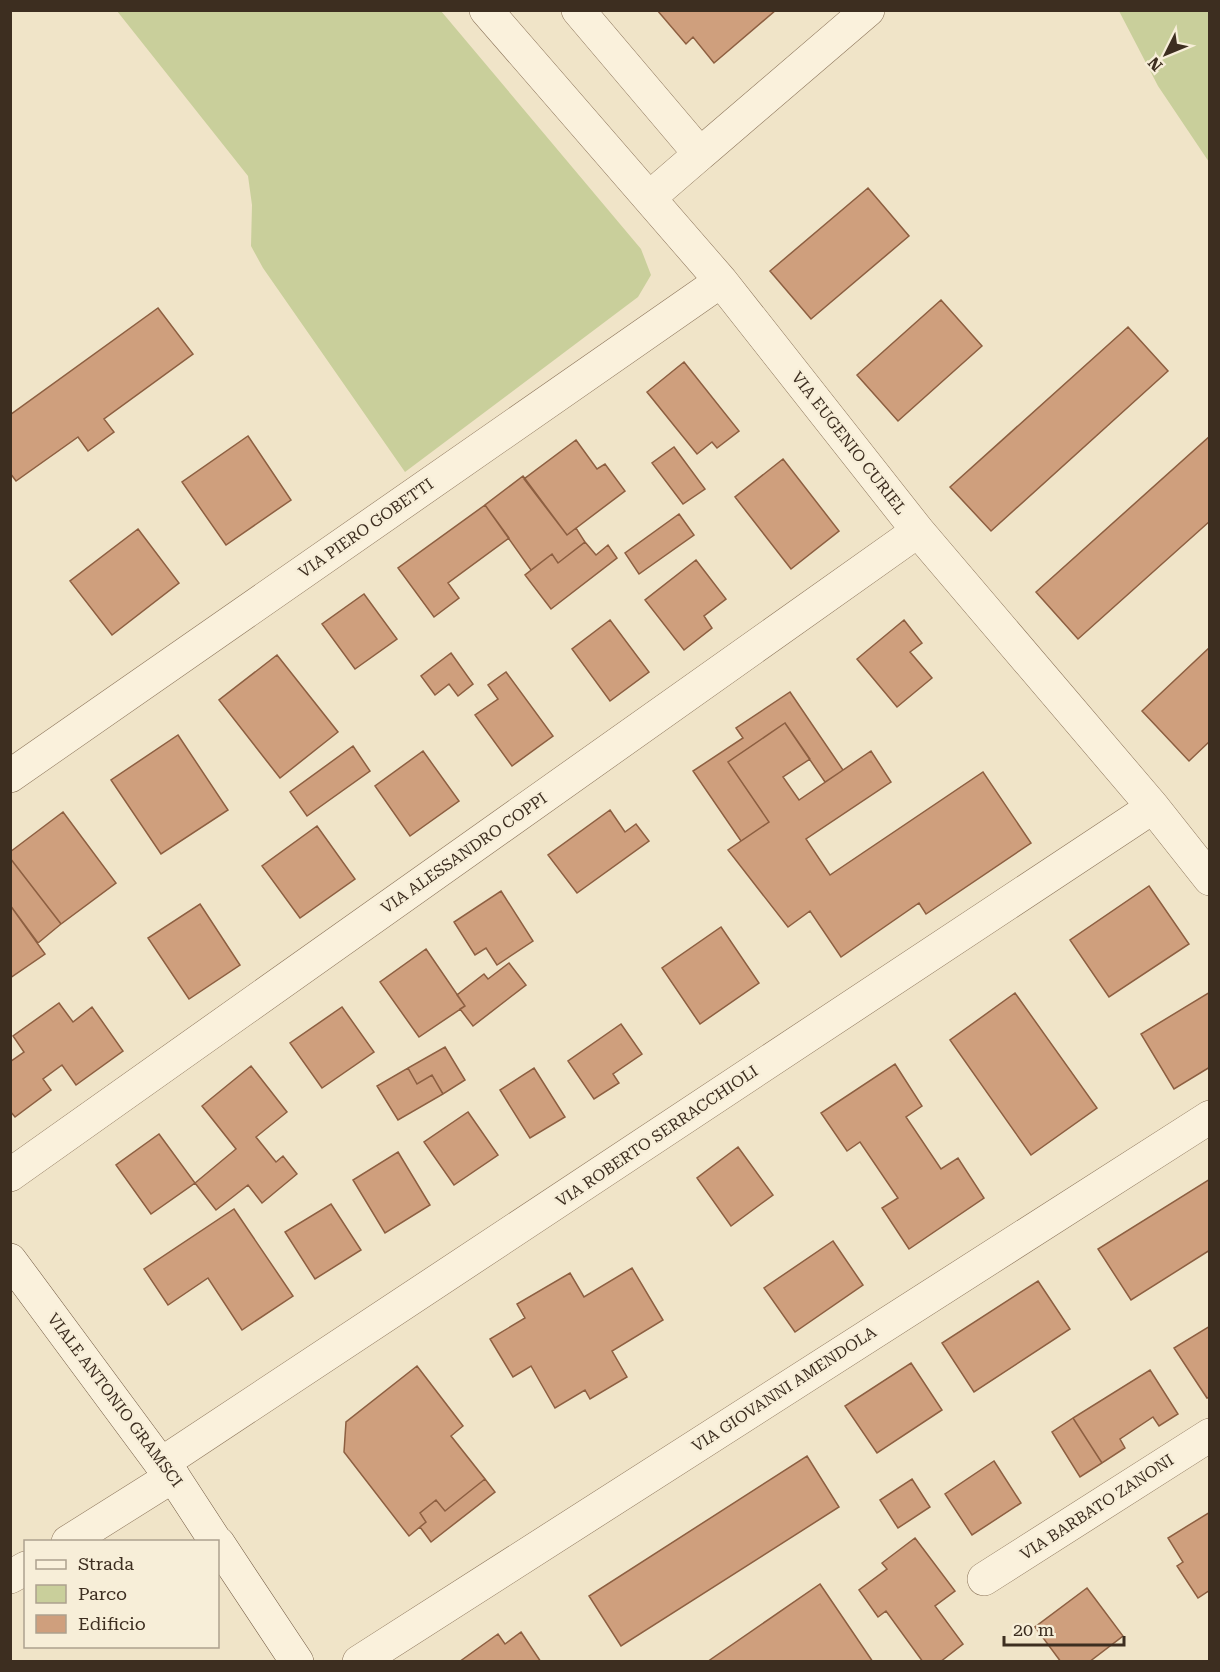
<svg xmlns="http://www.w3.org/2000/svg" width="1220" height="1672" viewBox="0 0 1220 1672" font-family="'Roboto Serif',serif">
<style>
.green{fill:#c9cf9b}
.building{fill:#cf9f7d;stroke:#8d5f41;stroke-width:1.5}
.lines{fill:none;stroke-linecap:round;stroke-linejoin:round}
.street-casing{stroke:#8d765c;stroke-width:34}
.secondary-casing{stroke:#6f573f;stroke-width:34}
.street{stroke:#faf1dc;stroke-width:33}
.secondary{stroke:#faf1dc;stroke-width:33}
.labels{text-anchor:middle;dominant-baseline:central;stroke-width:5;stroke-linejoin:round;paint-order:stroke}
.street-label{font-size:16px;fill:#3d2e20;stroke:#f7eed8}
</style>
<rect width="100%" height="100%" fill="#f0e4c8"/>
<path class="green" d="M 117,11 L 441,11 L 641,249 L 651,275 L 638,297 L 405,472 L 263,268 L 251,246 L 252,205 L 248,176 Z
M 1119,11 L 1209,11 L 1209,162 L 1158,86 Z"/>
<path class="building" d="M 657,10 L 776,10 L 714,63 L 693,37 L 686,44 Z
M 868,188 L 909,236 L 811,319 L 770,271 Z
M 941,300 L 982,346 L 898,421 L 857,375 Z
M 158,308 L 193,354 L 104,419 L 114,432 L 88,451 L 78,437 L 16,481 L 10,473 L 10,415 Z
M 1128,327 L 1168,371 L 991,531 L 950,487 Z
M 684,362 L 739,431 L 717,448 L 712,442 L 697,454 L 647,392 Z
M 248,436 L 291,500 L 226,545 L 182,482 Z
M 1210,436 L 1210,521 L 1078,639 L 1036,592 Z
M 576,440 L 597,469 L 605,464 L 625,491 L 567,535 L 524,479 Z
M 674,447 L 705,489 L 683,504 L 652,463 Z
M 783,459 L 839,531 L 791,569 L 735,497 Z
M 523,476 L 567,535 L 576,528 L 585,542 L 558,563 L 552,554 L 531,570 L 485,505 Z
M 485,505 L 509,538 L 448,583 L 459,598 L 434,617 L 398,568 Z
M 679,514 L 694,535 L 639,574 L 625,553 Z
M 138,529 L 179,583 L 112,635 L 70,581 Z
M 585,542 L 596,555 L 608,545 L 617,558 L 551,609 L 525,575 L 552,554 L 558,563 Z
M 696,560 L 726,599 L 704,616 L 712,628 L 684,650 L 645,600 Z
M 364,594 L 397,639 L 355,669 L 322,624 Z
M 610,620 L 649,672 L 610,701 L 572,649 Z
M 904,620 L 922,643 L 910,652 L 932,678 L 897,707 L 857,659 Z
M 1210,647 L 1210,741 L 1189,761 L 1142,711 Z
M 451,653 L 473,684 L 458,696 L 449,684 L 435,695 L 421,676 Z
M 277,655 L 338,732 L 280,778 L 219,700 Z
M 506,672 L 553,736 L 512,766 L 475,715 L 498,699 L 488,685 Z
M 790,692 L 843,770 L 825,782 L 785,723 L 728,762 L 769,822 L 741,841 L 693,771 L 743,738 L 736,728 Z
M 785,723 L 810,759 L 783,777 L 799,800 L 871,751 L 891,782 L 806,839 L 830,875 L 983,772 L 1031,843 L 926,914 L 919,903 L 841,957 L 810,911 L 788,927 L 728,850 L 769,822 L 728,762 Z
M 178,735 L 228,810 L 161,854 L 111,780 Z
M 353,746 L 370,771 L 307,816 L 290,792 Z
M 423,751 L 459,801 L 410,836 L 375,786 Z
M 610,810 L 625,832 L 636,824 L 649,841 L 577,893 L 548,855 Z
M 63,812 L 116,883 L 61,924 L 10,858 L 10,852 Z
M 317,826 L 355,879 L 300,918 L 262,866 Z
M 10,858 L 61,924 L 38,943 L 10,905 Z
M 1149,886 L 1189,944 L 1109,997 L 1070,940 Z
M 501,891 L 533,941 L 497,965 L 486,948 L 475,955 L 454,922 Z
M 200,904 L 240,965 L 189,999 L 148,938 Z
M 10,905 L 45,954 L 10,978 Z
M 721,927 L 759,983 L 700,1024 L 662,968 Z
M 426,949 L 465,1006 L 419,1037 L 380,982 Z
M 509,963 L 526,985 L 473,1026 L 460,1009 L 465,1006 L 457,995 L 484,974 L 488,979 Z
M 1210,992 L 1210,1067 L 1174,1089 L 1141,1034 Z
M 1015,993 L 1097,1108 L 1031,1155 L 950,1040 Z
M 59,1003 L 73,1022 L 92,1007 L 123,1051 L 76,1085 L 62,1065 L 43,1079 L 51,1090 L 15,1117 L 10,1111 L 10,1062 L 24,1052 L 13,1036 Z
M 342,1007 L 374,1052 L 322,1088 L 290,1043 Z
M 621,1024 L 642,1054 L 613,1074 L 619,1083 L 594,1099 L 568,1061 Z
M 445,1047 L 465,1080 L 443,1094 L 432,1075 L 417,1084 L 408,1068 Z
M 895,1064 L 922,1106 L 906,1117 L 941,1169 L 958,1158 L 984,1198 L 909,1249 L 882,1208 L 898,1198 L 860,1142 L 847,1151 L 821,1113 Z
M 251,1066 L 287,1112 L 256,1137 L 276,1162 L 283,1156 L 297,1174 L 262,1203 L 248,1185 L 216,1210 L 195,1183 L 236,1149 L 202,1106 Z
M 408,1068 L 417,1084 L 432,1075 L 443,1094 L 398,1120 L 377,1086 Z
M 534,1068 L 565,1117 L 530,1138 L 500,1090 Z
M 468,1112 L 498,1155 L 454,1185 L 424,1142 Z
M 159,1134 L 195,1183 L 151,1214 L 116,1165 Z
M 738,1147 L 773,1195 L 731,1226 L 697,1178 Z
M 398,1152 L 430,1205 L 385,1233 L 353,1180 Z
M 1210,1179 L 1210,1250 L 1131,1300 L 1098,1249 Z
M 331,1204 L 361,1250 L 315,1279 L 285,1232 Z
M 234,1209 L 293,1296 L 242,1330 L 208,1278 L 168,1305 L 144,1269 Z
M 833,1241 L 863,1285 L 795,1332 L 764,1288 Z
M 632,1268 L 663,1320 L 612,1351 L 627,1377 L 590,1399 L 585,1390 L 555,1408 L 531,1366 L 513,1377 L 490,1339 L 525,1318 L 517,1304 L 570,1273 L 584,1297 Z
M 1038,1281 L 1070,1329 L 974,1392 L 942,1343 Z
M 1210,1326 L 1210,1397 L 1207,1398 L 1174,1348 Z
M 911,1363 L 942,1410 L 877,1453 L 845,1406 Z
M 417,1366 L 463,1426 L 451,1436 L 485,1479 L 445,1511 L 436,1500 L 420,1513 L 426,1522 L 409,1536 L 344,1452 L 346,1422 Z
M 1150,1370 L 1178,1414 L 1159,1426 L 1153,1417 L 1120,1439 L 1125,1448 L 1102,1463 L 1073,1418 Z
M 1073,1418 L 1102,1463 L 1080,1477 L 1052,1432 Z
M 807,1456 L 839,1507 L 621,1646 L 589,1596 Z
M 994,1461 L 1021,1503 L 972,1535 L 945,1494 Z
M 485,1479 L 495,1492 L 431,1542 L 420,1527 L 426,1522 L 420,1513 L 436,1500 L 445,1511 Z
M 912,1479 L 930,1507 L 898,1528 L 880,1500 Z
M 1210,1512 L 1210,1590 L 1198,1598 L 1177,1566 L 1183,1562 L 1168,1538 Z
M 915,1538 L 955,1591 L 935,1606 L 963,1644 L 940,1662 L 923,1662 L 886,1611 L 878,1617 L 859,1590 L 887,1569 L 882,1563 Z
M 820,1584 L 873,1662 L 707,1662 Z
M 1087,1588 L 1123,1636 L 1089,1662 L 1061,1662 L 1035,1627 Z
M 521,1632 L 541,1662 L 459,1662 L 498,1634 L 505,1644 Z"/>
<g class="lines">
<g class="street-casing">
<path id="street" d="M 486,10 L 721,281 L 918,531 L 1153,807 L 1210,879
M 578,10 L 700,154 L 868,10
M 649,198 L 700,154
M 10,776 L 721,281
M 10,1175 L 918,531
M 161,1464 L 1153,807
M 68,1542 L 173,1476
M 10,1577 L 26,1568
M 984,1579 L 1210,1435
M 359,1662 L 1210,1117"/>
</g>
<g class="secondary-casing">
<path id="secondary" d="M 10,1260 L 161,1464 L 173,1476 L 216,1542
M 218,1543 L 297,1662"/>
</g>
<use href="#street" class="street"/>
<use href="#secondary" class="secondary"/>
</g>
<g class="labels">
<g class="street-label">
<text transform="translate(849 443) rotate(52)">VIA EUGENIO CURIEL</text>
<text transform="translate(366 528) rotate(-35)">VIA PIERO GOBETTI</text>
<text transform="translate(464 853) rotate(-35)">VIA ALESSANDRO COPPI</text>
<text transform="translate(657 1136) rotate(-34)">VIA ROBERTO SERRACCHIOLI</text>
<text transform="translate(784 1389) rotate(-33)">VIA GIOVANNI AMENDOLA</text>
<text transform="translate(115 1400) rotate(53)">VIALE ANTONIO GRAMSCI</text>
<text transform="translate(1097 1507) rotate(-33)">VIA BARBATO ZANONI</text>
</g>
</g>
<rect width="1220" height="1672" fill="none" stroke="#3d2e20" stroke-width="24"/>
<rect x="24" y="1540" width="195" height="108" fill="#f7eed8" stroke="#ada18e" stroke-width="1.5"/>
<rect x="36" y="1560" width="30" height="9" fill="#faf1dc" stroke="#ada18e" stroke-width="1.5"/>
<text x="78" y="1570" font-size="18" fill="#3d2e20">Strada</text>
<rect x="36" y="1585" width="30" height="18" fill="#c9cf9b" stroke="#ada18e" stroke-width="1.5"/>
<text x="78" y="1600" font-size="18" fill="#3d2e20">Parco</text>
<rect x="36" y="1615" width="30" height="18" fill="#cf9f7d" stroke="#ada18e" stroke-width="1.5"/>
<text x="78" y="1630" font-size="18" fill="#3d2e20">Edificio</text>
<g transform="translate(1166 54) rotate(227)" stroke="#f7eed8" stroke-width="4.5" paint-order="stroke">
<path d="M0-4.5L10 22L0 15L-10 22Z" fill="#3d2e20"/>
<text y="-9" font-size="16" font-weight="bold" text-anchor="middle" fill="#3d2e20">N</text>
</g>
<path d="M1004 1636v9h120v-9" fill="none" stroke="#3d2e20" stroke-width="3"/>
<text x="1013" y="1636" font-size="18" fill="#3d2e20" stroke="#f7eed8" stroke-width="4.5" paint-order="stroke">20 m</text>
</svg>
